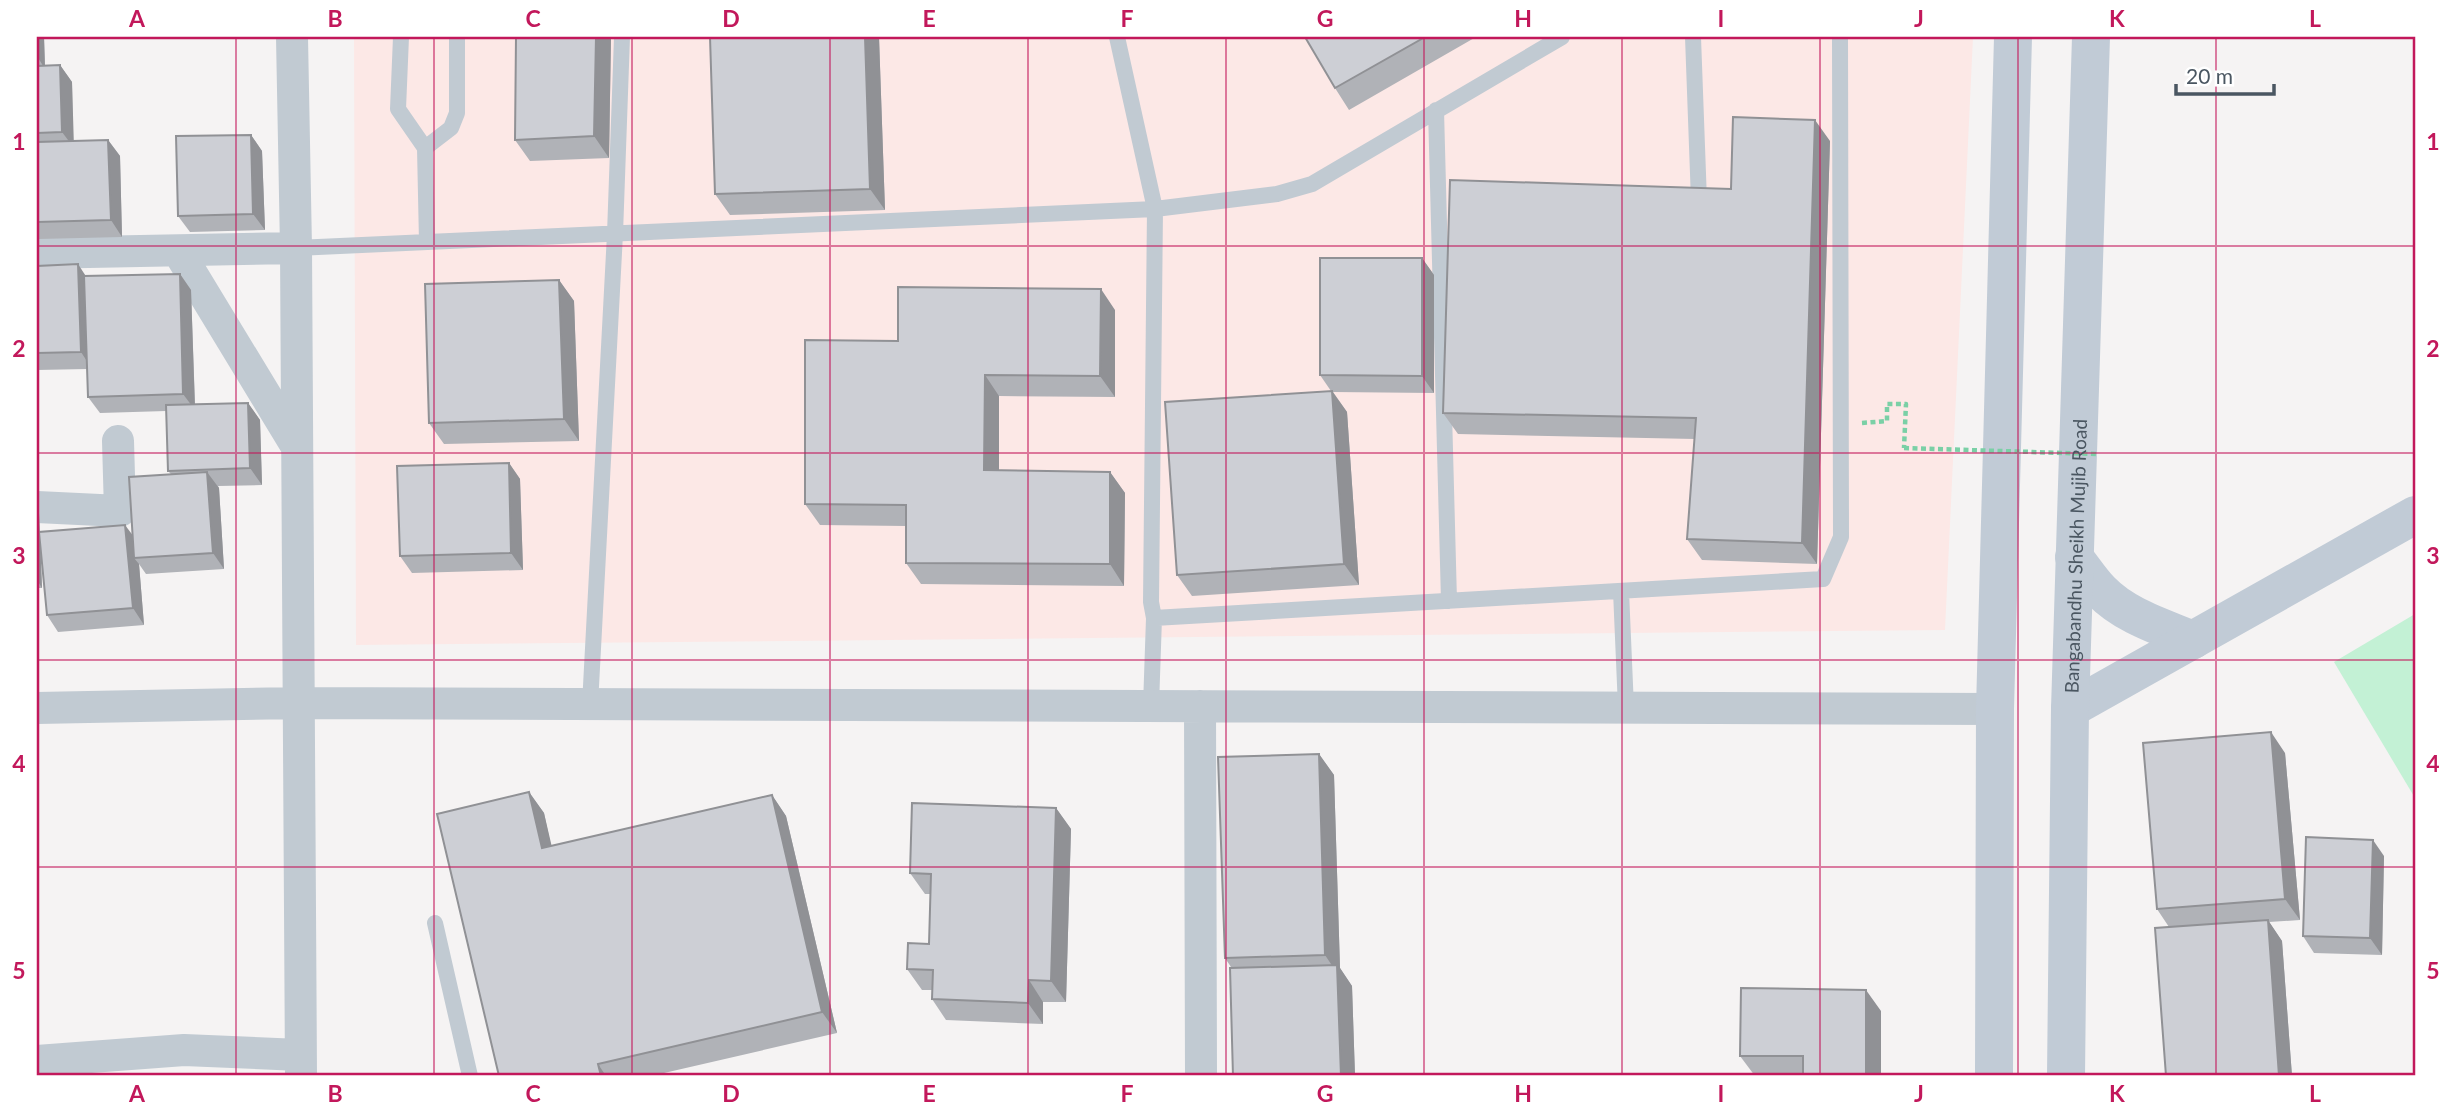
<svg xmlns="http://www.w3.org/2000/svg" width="2452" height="1113" viewBox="0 0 2452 1113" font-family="Lato,sans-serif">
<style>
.medical{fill:#fce8e6}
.green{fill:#c3f1d5}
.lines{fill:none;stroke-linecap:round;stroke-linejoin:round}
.path{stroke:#7ad0a6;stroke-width:4.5;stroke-dasharray:5 3.5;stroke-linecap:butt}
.service{stroke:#c1cad2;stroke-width:16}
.minor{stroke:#c1cad2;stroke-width:32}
.secondary{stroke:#c1cbd6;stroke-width:38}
.path-bridge{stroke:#7ad0a6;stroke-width:4.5;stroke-dasharray:5 3.5;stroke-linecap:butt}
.wall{fill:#b0b2b7}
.shaded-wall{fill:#909195}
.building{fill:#cdcfd5;stroke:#909195;stroke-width:2}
.grid{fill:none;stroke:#c2185b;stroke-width:2;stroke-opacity:0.55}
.labels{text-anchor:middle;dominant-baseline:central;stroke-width:5;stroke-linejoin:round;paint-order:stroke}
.street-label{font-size:19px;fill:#4a5661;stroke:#fff}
.neatline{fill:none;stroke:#c2185b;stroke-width:2.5}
.grid-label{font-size:23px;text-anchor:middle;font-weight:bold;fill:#c2185b}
</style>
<rect width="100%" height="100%" fill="#f5f3f3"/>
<path class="medical" d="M 354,37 L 1973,37 L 1945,630 L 356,645 Z"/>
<path class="green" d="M 2415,614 L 2415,798 L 2334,662 Z"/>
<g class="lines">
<path class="path" d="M 1862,423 L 1887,421 L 1887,404 L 1906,404 L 1904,448"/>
<path class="service" d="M 401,37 L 398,109 L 425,148 L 427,242
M 1117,37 L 1155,209 L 1151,602 L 1154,618 L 1151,706
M 1693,37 L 1699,201
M 1436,110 L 1449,601
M 425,148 L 451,128 L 457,113 L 457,37
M 296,248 L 1155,209 L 1277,194 L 1312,184 L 1562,37
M 1621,591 L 1626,708
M 1154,618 L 1823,579 L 1841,537 L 1840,37
M 590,705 L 615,234 L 622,37
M 435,923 L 470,1076"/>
<path class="minor" d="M 292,37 L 296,248 L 301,1076
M 178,251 L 297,447
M 37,253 L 296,248
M 37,507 L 120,511 L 118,441
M 1200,706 L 1201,1076
M 37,708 L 299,703 L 1995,709
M 37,1061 L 184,1050 L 300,1055"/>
<g class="secondary">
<path d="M 2074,557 C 2083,568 2091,581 2101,591 C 2125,616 2162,627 2193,640"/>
<path d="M 2070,709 L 2415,515"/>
<path d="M 1994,1076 L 1995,709 L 2013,37"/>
<path id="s1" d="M 2066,1076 L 2070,709 L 2091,37"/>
</g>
<path class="path-bridge" d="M 1904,448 L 2096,454"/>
</g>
<path class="wall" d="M 37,37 L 44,37 L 45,66 L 60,65 L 72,82 L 73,141 L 108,140 L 120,156 L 122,237 L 38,239 L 37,238 Z
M 611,37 L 609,158 L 530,161 L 515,140 Z
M 879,37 L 885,210 L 730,215 L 715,194 Z
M 1305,37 L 1476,37 L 1349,110 L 1335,88 Z
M 251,135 L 262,151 L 265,230 L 190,232 L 178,216 Z
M 1830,141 L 1817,564 L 1702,560 L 1687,539 L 1695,439 L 1458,434 L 1443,413 L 1731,189 Z
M 1422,258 L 1434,275 L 1434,393 L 1333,392 L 1347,412 L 1359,585 L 1192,596 L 1177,575 L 1331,391 L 1320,375 Z
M 37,266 L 86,276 L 180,274 L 191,290 L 195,404 L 248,403 L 260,420 L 262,485 L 218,486 L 219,488 L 224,569 L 146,574 L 139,564 L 144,625 L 58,632 L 47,615 L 40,535 L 42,588 L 37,588 L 37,510 L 39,513 L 40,532 L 133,536 L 171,474 L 168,471 L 166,411 L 100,413 L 88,397 L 87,369 L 37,370 Z
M 559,280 L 574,301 L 579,441 L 444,444 L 429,423 Z
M 1115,310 L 1115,397 L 999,396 L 999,471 L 1110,472 L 1125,493 L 1124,586 L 921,584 L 906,563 L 906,526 L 820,525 L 805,504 L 898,341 Z
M 509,463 L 520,479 L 523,570 L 412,573 L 400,556 Z
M 2285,753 L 2300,920 L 2269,922 L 2282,941 L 2292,1076 L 2166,1076 L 2169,927 L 2157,909 Z
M 1319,754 L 1334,775 L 1340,968 L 1352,986 L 1355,1076 L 1233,1076 L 1231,967 L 1225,958 Z
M 529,792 L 544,813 L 551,846 L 772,795 L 786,816 L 837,1033 L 651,1076 L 499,1076 Z
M 1056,808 L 1071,829 L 1066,1002 L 1043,1002 L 1043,1024 L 946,1020 L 932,999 L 932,990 L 922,990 L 907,969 L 929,944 L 931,894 L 925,894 L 910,873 Z
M 2384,856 L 2382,955 L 2314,953 L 2303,936 Z
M 1881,1011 L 1881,1076 L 1755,1076 L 1740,1056 Z"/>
<path class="shaded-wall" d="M 37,37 L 44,37 L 45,69 L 37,56 Z
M 596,37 L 611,37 L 609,158 L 594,136 Z
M 865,37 L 879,37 L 885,210 L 870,189 Z
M 60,65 L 72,82 L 74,148 L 62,132 Z
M 1815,120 L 1830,141 L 1817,564 L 1802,543 Z
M 251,135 L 262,151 L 265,230 L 253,214 Z
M 108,140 L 120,156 L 122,237 L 111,220 Z
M 1422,258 L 1434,275 L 1434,393 L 1422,376 Z
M 78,264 L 89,281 L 92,369 L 81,352 Z
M 180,274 L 191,290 L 195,410 L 183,394 Z
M 559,280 L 574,301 L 579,441 L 564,419 Z
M 1101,289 L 1115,310 L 1115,397 L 1100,376 Z
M 985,375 L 999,396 L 999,491 L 984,470 Z
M 1332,391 L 1347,412 L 1359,585 L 1344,564 Z
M 248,403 L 260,420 L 262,485 L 250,468 Z
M 509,463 L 520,479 L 523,570 L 511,553 Z
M 207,472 L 219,488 L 224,569 L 213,553 Z
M 1110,472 L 1125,493 L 1124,586 L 1110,564 Z
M 37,510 L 39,513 L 42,588 L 37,580 Z
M 125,525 L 137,541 L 134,558 L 139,564 L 144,625 L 133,608 Z
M 2271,732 L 2285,753 L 2300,920 L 2285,899 Z
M 1319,754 L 1334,775 L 1340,968 L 1352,986 L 1355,1076 L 1341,1076 L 1337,973 L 1325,955 Z
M 529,792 L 544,813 L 557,869 L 542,848 Z
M 772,795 L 786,816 L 837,1033 L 822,1012 Z
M 1056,808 L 1071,829 L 1066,1002 L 1051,981 Z
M 2373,840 L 2384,856 L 2382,955 L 2370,938 Z
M 2268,920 L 2282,941 L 2292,1076 L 2279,1076 Z
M 1029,980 L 1043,1002 L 1043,1024 L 1028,1003 Z
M 1866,990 L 1881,1011 L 1881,1076 L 1866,1076 Z
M 598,1064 L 606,1076 L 601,1076 Z"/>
<path class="building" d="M 516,37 L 596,37 L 594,136 L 515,140 Z
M 710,37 L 865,37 L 870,189 L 715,194 Z
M 1305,37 L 1425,37 L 1335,88 Z
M 60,65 L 62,132 L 37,133 L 37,66 Z
M 1733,117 L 1815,120 L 1802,543 L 1687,539 L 1696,418 L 1443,413 L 1450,180 L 1731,189 Z
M 251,135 L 253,214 L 178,216 L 176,136 Z
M 108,140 L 111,220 L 37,222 L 37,142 Z
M 1320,258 L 1422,258 L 1422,376 L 1320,375 Z
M 78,264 L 81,352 L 37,353 L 37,266 Z
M 180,274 L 183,394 L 88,397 L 84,276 Z
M 559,280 L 564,419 L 429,423 L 425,284 Z
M 898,287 L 1101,289 L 1100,376 L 985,375 L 984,470 L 1110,472 L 1110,564 L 906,563 L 906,505 L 805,504 L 805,340 L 898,341 Z
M 1332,391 L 1344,564 L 1177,575 L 1165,402 Z
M 248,403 L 250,468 L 168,471 L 166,405 Z
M 509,463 L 511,553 L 400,556 L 397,466 Z
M 207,472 L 213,553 L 134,558 L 129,477 Z
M 125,525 L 133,608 L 47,615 L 39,532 Z
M 2271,732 L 2285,899 L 2157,909 L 2143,743 Z
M 1319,754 L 1325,955 L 1225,958 L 1218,757 Z
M 529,792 L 542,848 L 772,795 L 822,1012 L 598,1064 L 601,1076 L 499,1076 L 437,814 Z
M 912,803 L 1056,808 L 1051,981 L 1029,980 L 1028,1003 L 932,999 L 933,970 L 907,969 L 908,943 L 929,944 L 931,874 L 910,873 Z
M 2306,837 L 2373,840 L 2370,938 L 2303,936 Z
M 2268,920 L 2279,1076 L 2166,1076 L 2155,928 Z
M 1337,965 L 1341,1076 L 1233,1076 L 1230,968 Z
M 1741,988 L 1866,990 L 1866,1076 L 1803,1076 L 1803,1056 L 1740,1056 Z"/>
<path class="grid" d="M 236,37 L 236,1076M 434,37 L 434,1076M 632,37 L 632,1076M 830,37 L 830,1076M 1028,37 L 1028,1076M 1226,37 L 1226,1076M 1424,37 L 1424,1076M 1622,37 L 1622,1076M 1820,37 L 1820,1076M 2018,37 L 2018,1076M 2216,37 L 2216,1076M 37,246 L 2415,246M 37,453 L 2415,453M 37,660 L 2415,660M 37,867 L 2415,867"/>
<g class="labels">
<g class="street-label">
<text stroke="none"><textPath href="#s1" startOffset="520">Bangabandhu Sheikh Mujib Road</textPath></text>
</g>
</g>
<rect width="2452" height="1113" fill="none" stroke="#ffffff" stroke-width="77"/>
<path d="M2176 84v10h98v-10" fill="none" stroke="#4a5661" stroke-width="3.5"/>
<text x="2186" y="84" font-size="21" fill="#4a5661" stroke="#ffffff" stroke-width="5" paint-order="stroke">20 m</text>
<rect x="38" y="38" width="2376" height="1036" class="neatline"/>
<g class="grid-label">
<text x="137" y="27">A</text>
<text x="335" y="27">B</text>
<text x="533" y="27">C</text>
<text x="731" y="27">D</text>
<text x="929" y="27">E</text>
<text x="1127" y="27">F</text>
<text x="1325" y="27">G</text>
<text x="1523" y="27">H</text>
<text x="1721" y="27">I</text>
<text x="1919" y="27">J</text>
<text x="2117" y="27">K</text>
<text x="2315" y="27">L</text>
<text x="19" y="150">1</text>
<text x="2433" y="150">1</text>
<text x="19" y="357">2</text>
<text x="2433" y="357">2</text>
<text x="19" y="564">3</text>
<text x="2433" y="564">3</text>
<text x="19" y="772">4</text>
<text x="2433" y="772">4</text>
<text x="19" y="979">5</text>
<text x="2433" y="979">5</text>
<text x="137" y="1102">A</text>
<text x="335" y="1102">B</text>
<text x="533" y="1102">C</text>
<text x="731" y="1102">D</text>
<text x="929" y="1102">E</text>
<text x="1127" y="1102">F</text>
<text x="1325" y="1102">G</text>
<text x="1523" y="1102">H</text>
<text x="1721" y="1102">I</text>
<text x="1919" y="1102">J</text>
<text x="2117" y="1102">K</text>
<text x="2315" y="1102">L</text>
</g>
</svg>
